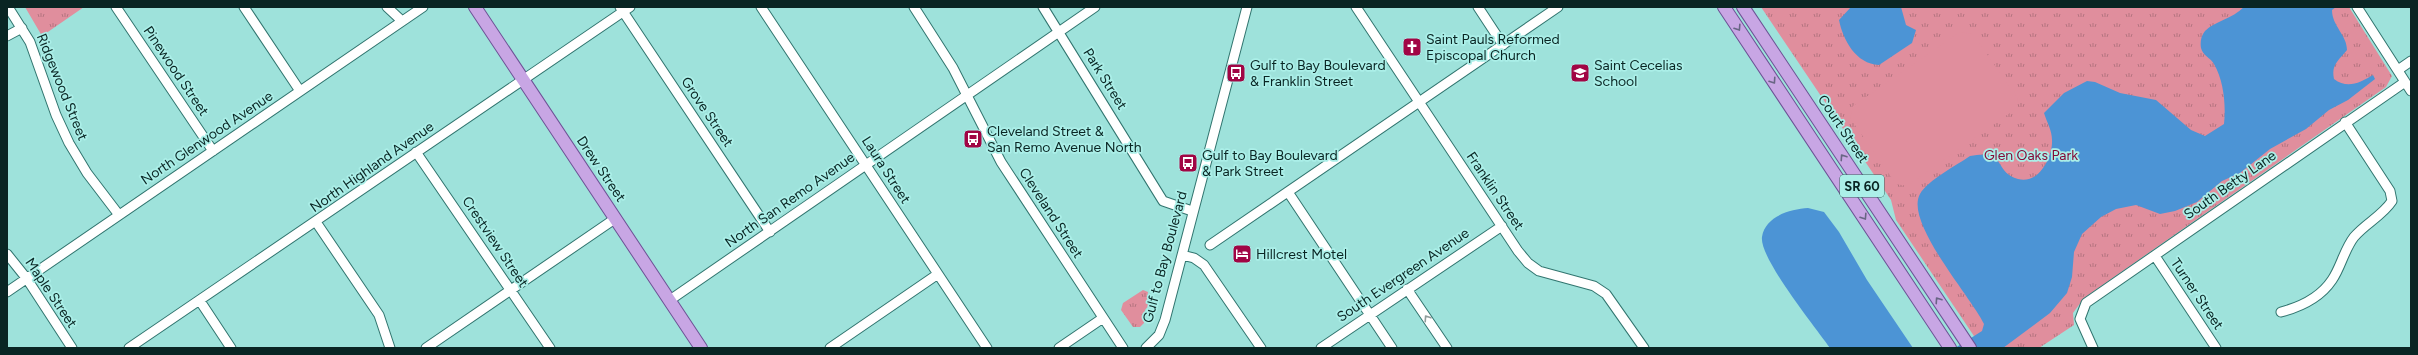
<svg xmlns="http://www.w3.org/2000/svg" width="2418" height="355" viewBox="0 0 2418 355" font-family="Figtree,sans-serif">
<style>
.grass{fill:url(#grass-tufts)}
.pitch{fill:#e08e9d}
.water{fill:#4c94d5}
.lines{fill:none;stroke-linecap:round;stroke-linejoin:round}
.minor-casing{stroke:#31756f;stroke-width:11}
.major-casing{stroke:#6d5295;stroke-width:14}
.minor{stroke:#fff;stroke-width:9}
.major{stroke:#c8a6e4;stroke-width:12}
.oneway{stroke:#686684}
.oneway2{stroke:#909d9c}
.labels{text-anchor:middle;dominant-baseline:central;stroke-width:3.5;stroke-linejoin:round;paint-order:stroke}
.shield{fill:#abefe8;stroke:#3a625e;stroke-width:1}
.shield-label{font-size:13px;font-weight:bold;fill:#092523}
.poi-label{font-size:14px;fill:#092523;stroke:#abefe8;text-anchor:start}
.street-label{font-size:14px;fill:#092523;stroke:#abefe8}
.park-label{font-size:14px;fill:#840b38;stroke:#abefe8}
</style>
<defs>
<pattern id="grass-tufts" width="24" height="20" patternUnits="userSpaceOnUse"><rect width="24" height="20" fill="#e08e9d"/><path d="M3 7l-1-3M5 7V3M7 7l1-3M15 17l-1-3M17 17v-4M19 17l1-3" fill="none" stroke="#b47480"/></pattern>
</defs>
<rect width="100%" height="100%" fill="#9ee2db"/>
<path class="grass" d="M 25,7 L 84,7 L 42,36 Z
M 1761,7 L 2349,7 L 2392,76 L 2386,87 L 2084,298 L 2073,313 L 2074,325 L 2039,348 L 1982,348 L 1896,220 L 1891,200 Z
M 1143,290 L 1148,292 L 1147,298 L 1149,305 L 1145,310 L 1144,323 L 1140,327 L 1133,327 L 1121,310 L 1123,303 Z"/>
<path class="pitch" d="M 1960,32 L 1973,34 L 2018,99 L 2017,108 L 1907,186 L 1896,184 L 1850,118 L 1853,106 Z"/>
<path class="water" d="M 1851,7 L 1901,7 L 1906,25 L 1916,30 L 1912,43 L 1879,65 C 1856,64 1843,40 1839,20 Z
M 2244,7 L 2336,7 L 2332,10 C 2332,26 2347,35 2347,50 C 2338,61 2331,65 2334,79 C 2347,89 2360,83 2373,75 L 2375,79 L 2348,100 L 2329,110 L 2306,129 L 2270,149 L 2240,173 L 2222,181 L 2197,202 L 2175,211 L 2160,214 L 2136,205 L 2116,209 L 2101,217 L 2082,234 L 2074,252 L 2072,277 L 2067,293 L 2050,313 L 2003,348 L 1955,348 L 1982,331 L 1984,324 C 1972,298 1904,222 1920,194 C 1928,180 1957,165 1970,156 C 2008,149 1993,172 2018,179 C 2039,185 2053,156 2052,140 C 2052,130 2047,123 2044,113 L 2064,93 L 2087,81 L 2095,82 L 2120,93 L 2156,100 L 2191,130 L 2205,136 L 2224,124 C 2226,106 2224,81 2214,64 C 2211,58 2203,56 2201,48 C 2200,42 2201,36 2205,31 C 2215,21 2232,19 2244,7 Z
M 1808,208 L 1824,212 L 1839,232 L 1867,280 L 1913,348 L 1830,348 C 1816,328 1759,258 1762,237 C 1765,216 1791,209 1808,208 Z"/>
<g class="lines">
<g class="minor-casing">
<path id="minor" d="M 8,7 L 30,42 L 56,115 L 69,143 L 87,173 L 119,215
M 116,7 L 213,151
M 244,7 L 300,91
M 387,7 L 402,21
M 620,7 L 770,232
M 761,7 L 987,348
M 914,7 L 953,68 L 1001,162 L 1123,348
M 1043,7 L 1163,201 L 1192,211
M 1356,7 L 1518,251 L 1528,263 L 1539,271 L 1594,286 L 1606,294 L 1644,348
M 1478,7 L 1503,45
M 2357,7 L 2411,91
M 7,36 L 22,28
M 2398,70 L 2411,61
M 416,152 L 550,348
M 1288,192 L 1392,348
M 316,222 L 379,315 L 390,348
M 1210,245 L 1558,7
M 7,254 L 27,279 L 72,348
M 1182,255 L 1194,258 L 1204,265 L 1261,348
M 2155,256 L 2216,348
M 1407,289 L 1447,348
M 7,292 L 423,7
M 670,300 L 1095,7
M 200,301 L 231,348
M 2281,312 C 2300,307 2320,298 2332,280 C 2341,267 2344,250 2354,237 C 2366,223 2382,216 2392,201 L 2390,191 L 2345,122
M 129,348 L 630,7
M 426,348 L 616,218
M 830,348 L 938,274
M 1059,348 L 1103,318
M 1146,348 L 1159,335 L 1165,320 L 1247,7
M 1321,348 L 1502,226
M 2093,348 L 2080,319 L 2086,303 L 2405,82"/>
</g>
<g class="major-casing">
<path id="major" d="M 475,7 L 701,348
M 1724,7 L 1950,348
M 1743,7 L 1970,348"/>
</g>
<use href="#minor" class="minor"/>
<use href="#major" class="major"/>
</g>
<defs><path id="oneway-chevron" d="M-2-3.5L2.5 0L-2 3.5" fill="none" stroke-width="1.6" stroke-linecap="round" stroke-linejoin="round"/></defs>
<g class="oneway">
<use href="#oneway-chevron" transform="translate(1738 28) rotate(57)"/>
<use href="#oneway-chevron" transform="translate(1773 81) rotate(56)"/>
<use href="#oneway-chevron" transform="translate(1843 157) rotate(-124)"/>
<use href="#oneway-chevron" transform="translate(1864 217) rotate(57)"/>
<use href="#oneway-chevron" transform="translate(1938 300) rotate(-124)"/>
</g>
<use class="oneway2" href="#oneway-chevron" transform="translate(1427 318) rotate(-124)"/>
<defs>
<g id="church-square" transform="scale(1)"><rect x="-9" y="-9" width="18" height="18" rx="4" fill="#a10544" stroke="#abefe8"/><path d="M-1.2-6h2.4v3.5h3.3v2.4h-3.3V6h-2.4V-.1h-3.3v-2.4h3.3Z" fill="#fff"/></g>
<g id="bus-square" transform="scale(1)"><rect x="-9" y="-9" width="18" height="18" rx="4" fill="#a10544" stroke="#abefe8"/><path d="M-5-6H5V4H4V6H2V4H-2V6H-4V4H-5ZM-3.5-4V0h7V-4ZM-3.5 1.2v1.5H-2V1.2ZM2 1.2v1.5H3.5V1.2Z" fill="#fff"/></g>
<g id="school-square" transform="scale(1)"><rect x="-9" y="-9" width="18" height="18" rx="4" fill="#a10544" stroke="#abefe8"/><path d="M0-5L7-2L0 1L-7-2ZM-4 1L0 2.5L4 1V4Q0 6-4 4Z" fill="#fff"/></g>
<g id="hotel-square" transform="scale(1)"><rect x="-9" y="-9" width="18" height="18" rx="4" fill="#a10544" stroke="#abefe8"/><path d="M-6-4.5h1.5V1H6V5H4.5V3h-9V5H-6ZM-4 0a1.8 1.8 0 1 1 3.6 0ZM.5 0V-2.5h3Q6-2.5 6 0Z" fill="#fff"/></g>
</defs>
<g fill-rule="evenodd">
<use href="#church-square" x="1412" y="47"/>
<use href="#bus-square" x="1236" y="73"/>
<use href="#school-square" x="1580" y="73"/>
<use href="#bus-square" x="973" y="139"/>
<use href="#bus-square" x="1188" y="163"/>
<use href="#hotel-square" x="1242" y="254"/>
</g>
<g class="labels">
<rect class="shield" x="1840" y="175" width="44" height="22" rx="3"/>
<g class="shield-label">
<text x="1862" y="186">SR 60</text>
</g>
<g class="poi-label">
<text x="1426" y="39">Saint Pauls Reformed<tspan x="1426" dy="16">Episcopal Church</tspan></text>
<text x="1250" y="65">Gulf to Bay Boulevard<tspan x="1250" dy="16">&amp; Franklin Street</tspan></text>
<text x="1594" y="65">Saint Cecelias<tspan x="1594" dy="16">School</tspan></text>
<text x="987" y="131">Cleveland Street &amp;<tspan x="987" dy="16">San Remo Avenue North</tspan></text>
<text x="1202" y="155">Gulf to Bay Boulevard<tspan x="1202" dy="16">&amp; Park Street</tspan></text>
<text x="1256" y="254">Hillcrest Motel</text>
</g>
<g class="street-label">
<text transform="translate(176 71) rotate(56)">Pinewood Street</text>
<text transform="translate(1105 79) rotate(58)">Park Street</text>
<text transform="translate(62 87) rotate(68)">Ridgewood Street</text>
<text transform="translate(707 112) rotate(56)">Grove Street</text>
<text transform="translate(1843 129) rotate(56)">Court Street</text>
<text transform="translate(207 138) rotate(-34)">North Glenwood Avenue</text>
<text transform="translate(372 167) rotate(-35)">North Highland Avenue</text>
<text transform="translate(601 169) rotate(56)">Drew Street</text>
<text transform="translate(886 170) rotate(57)">Laura Street</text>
<text transform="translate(2230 185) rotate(-35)">South Betty Lane</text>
<text transform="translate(1495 191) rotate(56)">Franklin Street</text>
<text transform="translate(790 200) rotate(-35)">North San Remo Avenue</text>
<text transform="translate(1051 213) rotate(57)">Cleveland Street</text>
<text transform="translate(495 242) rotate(56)">Crestview Street</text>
<text transform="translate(1165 257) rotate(-75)">Gulf to Bay Boulevard</text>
<text transform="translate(1403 275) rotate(-34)">South Evergreen Avenue</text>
<text transform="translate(51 293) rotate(56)">Maple Street</text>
<text transform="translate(2197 294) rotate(56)">Turner Street</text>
</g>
<g class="park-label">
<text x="2031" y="155">Glen Oaks Park</text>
</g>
</g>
<rect width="2418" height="355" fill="none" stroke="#092523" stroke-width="16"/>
</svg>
